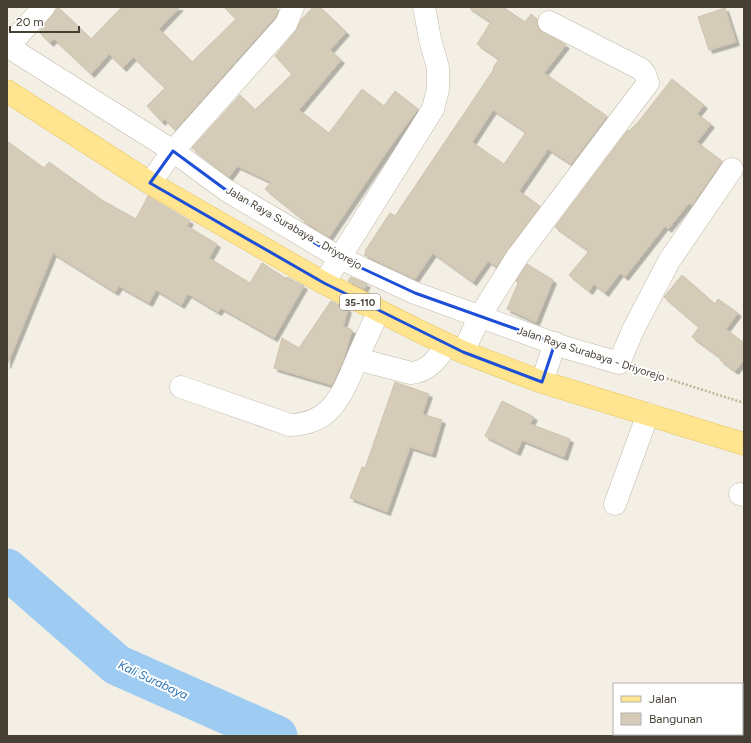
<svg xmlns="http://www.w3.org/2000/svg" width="751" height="743" viewBox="0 0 751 743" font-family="Figtree,sans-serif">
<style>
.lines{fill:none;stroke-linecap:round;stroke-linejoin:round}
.river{stroke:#9dcbf2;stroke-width:41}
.building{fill:#d4cbb9;stroke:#cfc3ac;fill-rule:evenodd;filter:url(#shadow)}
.minor-casing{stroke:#c1baa9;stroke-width:23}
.major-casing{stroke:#e7c55d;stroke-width:23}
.path{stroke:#c0b497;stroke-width:2.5;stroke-dasharray:2 2;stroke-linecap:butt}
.minor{stroke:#fff;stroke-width:22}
.major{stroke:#ffe590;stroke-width:22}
.marked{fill:none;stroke:#1d4ed8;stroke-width:3;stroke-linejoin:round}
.labels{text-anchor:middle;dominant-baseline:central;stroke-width:4;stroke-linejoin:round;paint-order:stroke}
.shield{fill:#fff;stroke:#7d7971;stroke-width:1}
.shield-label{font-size:10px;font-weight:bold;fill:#453f34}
.street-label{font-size:11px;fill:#453f34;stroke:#fff}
.water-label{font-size:12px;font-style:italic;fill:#2a72b3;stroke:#fff}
</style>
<defs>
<filter id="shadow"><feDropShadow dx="3.5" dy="3.5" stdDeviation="0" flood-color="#0004"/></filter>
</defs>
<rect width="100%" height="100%" fill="#f3efe4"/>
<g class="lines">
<path class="river" d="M 7,569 L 117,665 L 277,736"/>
</g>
<path class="building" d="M 58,7 L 91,39 L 122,7 L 180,7 L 159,29 L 192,62 L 236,19 L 224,7 L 275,7 L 278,10 L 275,17 L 175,130 L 164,119 L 162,122 L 147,106 L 165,88 L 133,57 L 123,68 L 109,54 L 91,74 L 54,39 L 50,43 L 39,32 Z
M 313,7 L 320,7 L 346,32 L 330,50 L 341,60 L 299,110 L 329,133 L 362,89 L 384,106 L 395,91 L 418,109 L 392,144 L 329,237 L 304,222 L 305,221 L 265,189 L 271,182 L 237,166 L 229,177 L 192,148 L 240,95 L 255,110 L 292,74 L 275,56 L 295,32 L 301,20 Z
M 468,7 L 503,7 L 525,22 L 531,14 L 537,19 L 539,29 L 566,45 L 544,73 L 607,116 L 571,164 L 548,149 L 519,191 L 540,206 L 496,267 L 488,261 L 473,282 L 433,253 L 415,279 L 364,255 L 366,252 L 365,251 L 390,213 L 395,216 L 494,69 L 493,68 L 499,59 L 477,44 L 491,22 ZM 493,110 L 526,132 L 504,164 L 472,142 Z
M 725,8 L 736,42 L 709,50 L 698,17 Z
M 672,79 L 704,105 L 697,114 L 711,124 L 697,142 L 722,161 L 692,205 L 689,203 L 668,229 L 665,226 L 625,277 L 620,273 L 605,293 L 594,284 L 589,291 L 569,275 L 589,251 L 555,227 L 628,130 L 629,131 L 639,121 Z
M 7,141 L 44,168 L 49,162 L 102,200 L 136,219 L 148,196 L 190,221 L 187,226 L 217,244 L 209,258 L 250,283 L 262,263 L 287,279 L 287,277 L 304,286 L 274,338 L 221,308 L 218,312 L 188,294 L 181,305 L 156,290 L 149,303 L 119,286 L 115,292 L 53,253 L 7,365 Z
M 527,264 L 553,280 L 536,322 L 507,309 L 518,283 L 516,281 Z
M 682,275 L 715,304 L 718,299 L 738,313 L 726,329 L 744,343 L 744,360 L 735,371 L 720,360 L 721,358 L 692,337 L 699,327 L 664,297 Z
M 351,277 L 367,284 L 364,289 L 348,281 Z
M 331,301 L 348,309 L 343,326 L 352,330 L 343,360 L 332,385 L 274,368 L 282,338 L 299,348 Z
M 395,382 L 429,394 L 422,414 L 442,420 L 432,454 L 410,447 L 387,512 L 350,498 L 362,467 L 365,468 Z
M 502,401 L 534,417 L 530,424 L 570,439 L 564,457 L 522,440 L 517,452 L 485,436 Z"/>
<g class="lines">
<g class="minor-casing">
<path id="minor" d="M 7,46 L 173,151 L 226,190 L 340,258 L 415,293 L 564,347 L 619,363 L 633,330 L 669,261 L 732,169
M 7,48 L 44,7
M 150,183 L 173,151 L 286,24 L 293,7
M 324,283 L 433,109 L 438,89 L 438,68 L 430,39 L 424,7
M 463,352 L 480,316 L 517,257 L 648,83 L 645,74 L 641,69 L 549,22
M 357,359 L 411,373 C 428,372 438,358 447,345
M 542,382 L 555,343
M 181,387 L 290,425 C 332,424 343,393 357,359 C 364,343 371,327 379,311
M 740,494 L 744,495
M 615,504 L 648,414"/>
</g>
<g class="major-casing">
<path id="major" d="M 7,91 L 150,183 L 324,283 L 425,334 L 463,352 L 542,382 L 744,444"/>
</g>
<path class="path" d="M 640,370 L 744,403"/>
<use href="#minor" class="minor"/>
<use href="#major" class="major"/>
</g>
<path class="marked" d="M 173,151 L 226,190 L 340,258 L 415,293 L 555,343 L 542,382 L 463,352 L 324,283 L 150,183 Z"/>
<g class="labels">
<rect class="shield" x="340" y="294" width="40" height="16" rx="3"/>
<g class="shield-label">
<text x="360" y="302">35-110</text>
</g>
<g class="street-label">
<text transform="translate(294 228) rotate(30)">Jalan Raya Surabaya - Driyorejo</text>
<text transform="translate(591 354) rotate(18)">Jalan Raya Surabaya - Driyorejo</text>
</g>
<g class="water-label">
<text transform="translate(153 680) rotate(25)">Kali Surabaya</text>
</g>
</g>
<rect width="751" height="743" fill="none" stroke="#453f34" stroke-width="16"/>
<rect x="613" y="683" width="130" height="52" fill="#ffffff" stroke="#b5b2ae"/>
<rect x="621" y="696" width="20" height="6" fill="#ffe590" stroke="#b5b2ae"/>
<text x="649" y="703" font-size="12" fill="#453f34">Jalan</text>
<rect x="621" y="713" width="20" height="12" fill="#d4cbb9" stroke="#b5b2ae"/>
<text x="649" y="723" font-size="12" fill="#453f34">Bangunan</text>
<path d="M10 26v6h69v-6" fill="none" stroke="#453f34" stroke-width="2"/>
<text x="16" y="26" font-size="12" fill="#453f34" stroke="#ffffff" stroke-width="3" paint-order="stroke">20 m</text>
</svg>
